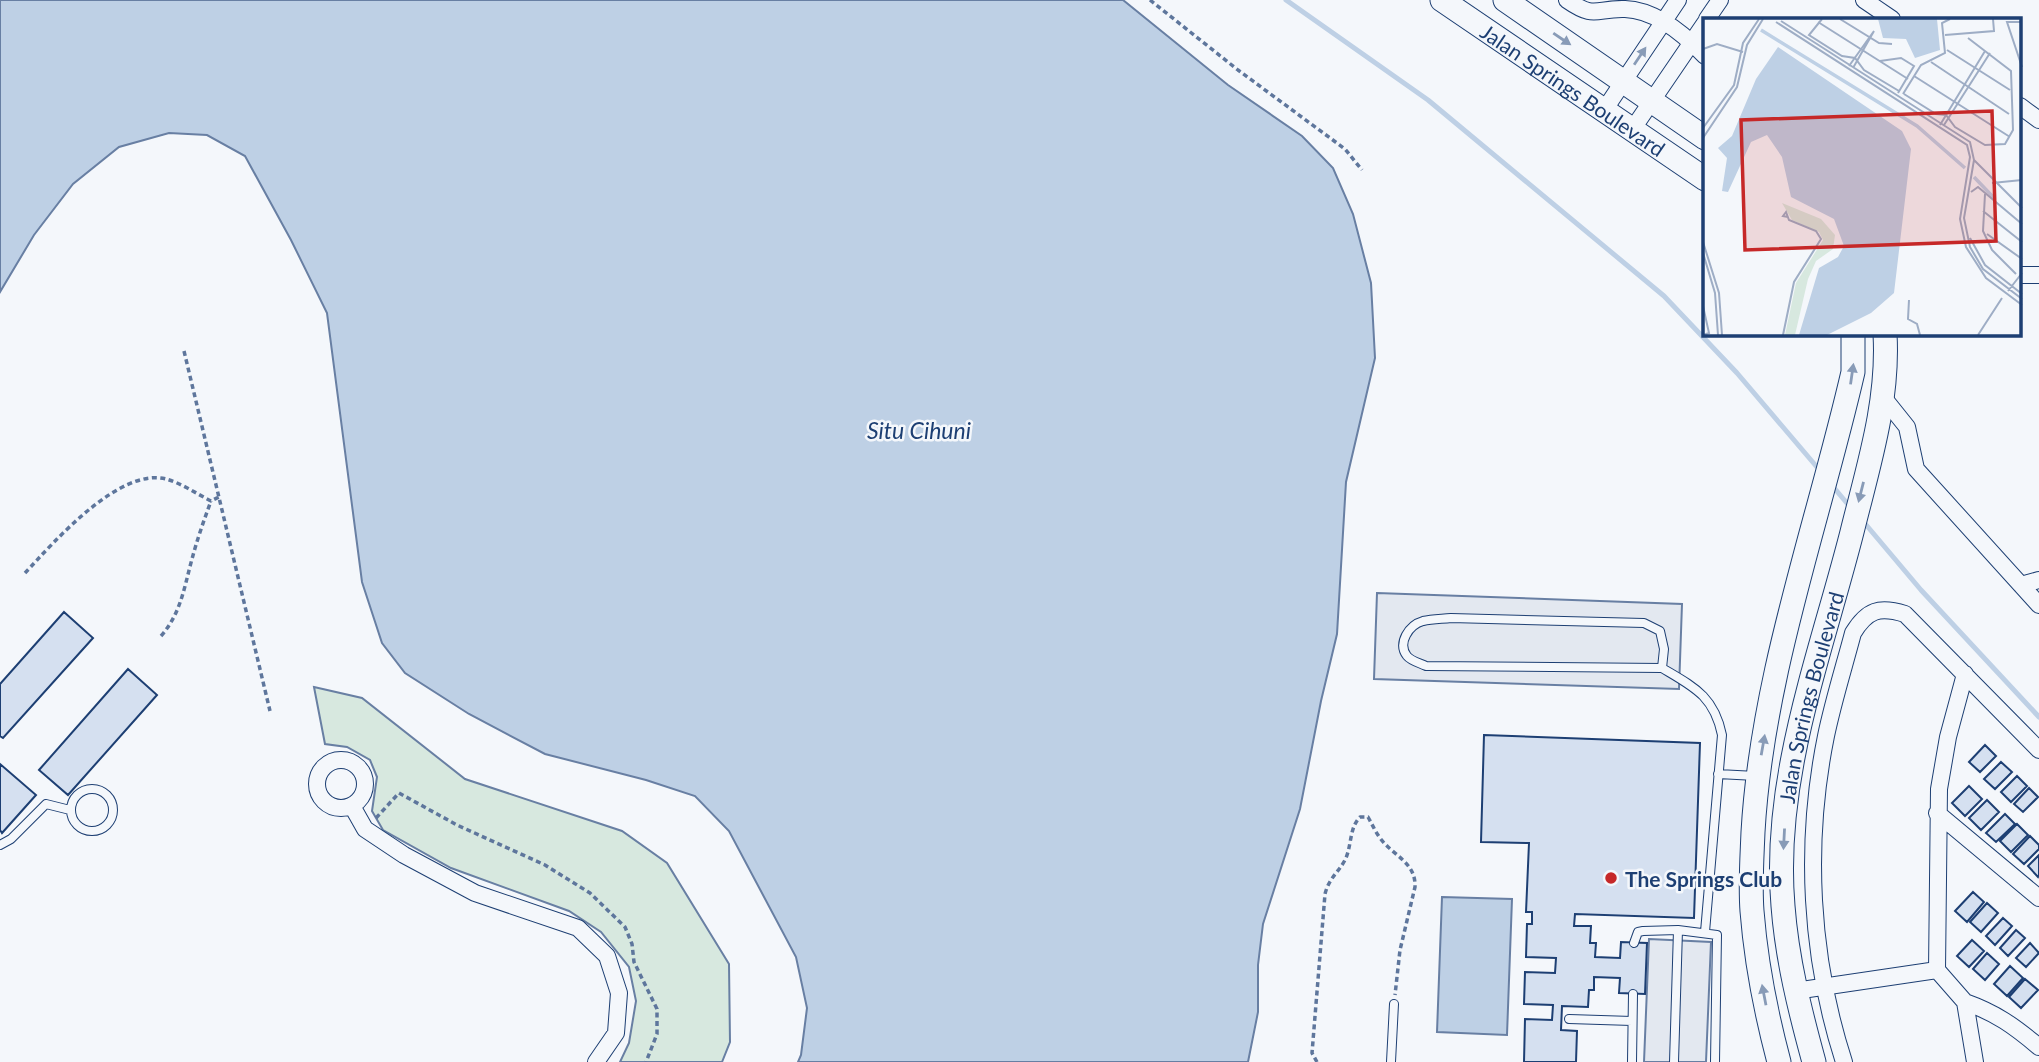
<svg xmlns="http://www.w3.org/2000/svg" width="2039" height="1062" viewBox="0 0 2039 1062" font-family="Lato,sans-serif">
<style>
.green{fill:#d7e8df;stroke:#687fa3;stroke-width:2}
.parking{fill:#e3e8f0;stroke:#687fa3;stroke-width:2}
.water{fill:#bed0e5;stroke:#687fa3;stroke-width:2}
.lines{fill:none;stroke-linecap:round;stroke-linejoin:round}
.stream{stroke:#bed0e5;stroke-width:5}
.building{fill:#d5e0f0;stroke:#1d3f73;stroke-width:2}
.lane-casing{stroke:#1d3f73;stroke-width:10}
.street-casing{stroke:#1d3f73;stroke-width:18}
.secondary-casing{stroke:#1d3f73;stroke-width:25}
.path{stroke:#5e769c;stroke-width:3.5;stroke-dasharray:5 3.5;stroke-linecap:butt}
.lane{stroke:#f4f7fb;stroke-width:8}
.street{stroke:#f4f7fb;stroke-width:16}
.secondary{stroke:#f4f7fb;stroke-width:23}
.oneway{fill:#889bb7}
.poi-dot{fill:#c62828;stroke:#f4f7fb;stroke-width:2.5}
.labels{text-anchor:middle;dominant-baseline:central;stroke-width:5;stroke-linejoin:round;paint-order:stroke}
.street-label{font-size:21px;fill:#1d3f73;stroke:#f4f7fb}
.poi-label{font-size:21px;font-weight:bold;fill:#1d3f73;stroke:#f4f7fb;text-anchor:start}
.water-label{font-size:23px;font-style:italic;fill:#1d3f73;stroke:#f4f7fb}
.inset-river{fill:none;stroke:#bed0e5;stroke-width:3.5}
.inset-road{fill:none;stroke:#9eadc5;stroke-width:2}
.view{fill:#c62828;fill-opacity:0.15;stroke:#c62828;stroke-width:3.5}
.inset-edge{fill:none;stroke:#1d3f73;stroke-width:3.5}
</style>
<rect width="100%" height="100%" fill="#f4f7fb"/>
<path class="green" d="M 314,687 L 362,698 L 465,779 L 622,831 L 667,863 L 729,964 L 730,1042 L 722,1062 L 620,1062 L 629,1043 L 636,1001 L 629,967 L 601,932 L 569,911 L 451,868 L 383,830 L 372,811 L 377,777 L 370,760 L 347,747 L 325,744 Z"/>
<path class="parking" d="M 1377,593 L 1682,604 L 1679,689 L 1374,679 Z
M 1649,939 L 1711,942 L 1706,1062 L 1644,1062 Z"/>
<path class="water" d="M 0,0 L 1123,0 L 1228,85 L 1302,136 L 1333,168 L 1353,214 L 1371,283 L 1375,358 L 1346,482 L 1337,634 L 1321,701 L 1300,809 L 1263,924 L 1258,965 L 1258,1012 L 1248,1062 L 798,1062 L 801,1055 L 807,1008 L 796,957 L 729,831 L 695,796 L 646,780 L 545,754 L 469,714 L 405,673 L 382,643 L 362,582 L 327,313 L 291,240 L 245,156 L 207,135 L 169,133 L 119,147 L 73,184 L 34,235 L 0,292 Z
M 1442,897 L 1512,899 L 1507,1035 L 1437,1032 Z"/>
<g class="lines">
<path class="stream" d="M 1286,0 L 1428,100 L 1664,296 L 1737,373 L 1822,473
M 1830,483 L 1851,508
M 1862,520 L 1921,590 L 2039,717"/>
</g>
<path class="building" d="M 64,612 L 93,638 L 3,738 L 0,736 L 0,684 Z
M 128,669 L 157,695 L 68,795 L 39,770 Z
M 1484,735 L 1700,743 L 1694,918 L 1575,914 L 1574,926 L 1591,926 L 1590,943 L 1596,943 L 1595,957 L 1620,958 L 1621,942 L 1647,943 L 1645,994 L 1619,993 L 1620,978 L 1594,977 L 1594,990 L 1589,990 L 1588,1007 L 1562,1006 L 1561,1030 L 1577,1031 L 1576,1062 L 1524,1062 L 1525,1019 L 1552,1020 L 1553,1005 L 1524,1004 L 1525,972 L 1555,973 L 1556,958 L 1526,957 L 1527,924 L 1532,924 L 1532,912 L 1526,912 L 1529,843 L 1481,842 Z
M 1985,745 L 1996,756 L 1980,772 L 1969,762 Z
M 2001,762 L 2012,772 L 1995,789 L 1984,779 Z
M 0,764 L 36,795 L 2,833 L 0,830 Z
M 2017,776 L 2027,786 L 2011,802 L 2001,792 Z
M 1969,786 L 1982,799 L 1965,816 L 1952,803 Z
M 2029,788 L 2038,797 L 2023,812 L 2014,804 Z
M 1987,800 L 1999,812 L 1981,830 L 1969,818 Z
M 2005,814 L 2015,824 L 1996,842 L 1986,833 Z
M 2017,824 L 2028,835 L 2011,852 L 2000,841 Z
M 2030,836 L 2039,845 L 2039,849 L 2024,864 L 2013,854 Z
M 2039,855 L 2039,875 L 2038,877 L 2028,866 Z
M 1973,892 L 1984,902 L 1967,922 L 1955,911 Z
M 1987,903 L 1998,913 L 1981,932 L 1970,922 Z
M 2003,918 L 2012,926 L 1995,945 L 1986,936 Z
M 2016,930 L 2025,938 L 2008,956 L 2000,948 Z
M 1972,940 L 1984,951 L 1969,967 L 1957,956 Z
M 2030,943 L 2039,953 L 2026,967 L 2016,958 Z
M 1987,953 L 1999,964 L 1985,980 L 1973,969 Z
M 2010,966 L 2023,978 L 2007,996 L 1994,984 Z
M 2025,979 L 2038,990 L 2021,1008 L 2009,997 Z"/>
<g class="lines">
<g class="lane-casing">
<path id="lane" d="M 1662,668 L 1664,649 L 1660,631 L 1644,623 L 1451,618 C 1442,619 1432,619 1423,621 C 1409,625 1397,643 1407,656 C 1411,661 1420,663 1426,666 L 1662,668 C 1694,687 1714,696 1722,735 L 1705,932
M 1718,774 L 1756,776
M71 810a21 21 0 1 1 42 0a21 21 0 1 1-42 0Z
M 0,845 L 11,839 L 46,804 L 70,810
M 1634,943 L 1638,932 L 1643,931 L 1678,930 L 1717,935 L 1715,1062
M 1569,1019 L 1632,1021
M 1391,1062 L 1394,1004
M 1632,1062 L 1633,994
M 1674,1062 L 1678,930"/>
</g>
<g class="street-casing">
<path id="street" d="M 1567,0 C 1596,20 1595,8 1625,9 C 1656,10 1684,34 1705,56
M 1864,0 L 1892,19
M 1707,19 L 1720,0
M 2020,106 L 2039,120
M 1603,112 L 1678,0
M 1632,130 L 1705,23
M 2020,275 L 2039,275
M 1883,397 L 1907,427 L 1916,469 L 2039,605
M 2021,585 L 2039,580
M 1965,674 L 1948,737 L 1939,789 L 1937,970 L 1965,1002 L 1975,1062
M317 784a24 24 0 1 1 48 0a24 24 0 1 1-48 0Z
M 352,806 L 365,829 L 404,855 L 475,893 L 578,928 L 607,956 L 619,993 L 616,1033 L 596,1062
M 1937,813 L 2039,898
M 1795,991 L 1937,970
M 1965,1002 C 1996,1013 2014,1026 2039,1047
M 1844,1062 C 1810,957 1804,844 1826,736 C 1833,702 1844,667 1853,633 C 1867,610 1879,606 1905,614 L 2039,750"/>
</g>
<g class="secondary-casing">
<g id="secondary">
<path id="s1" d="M 1442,0 L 1705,179"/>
<path d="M 1505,0 L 1705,138"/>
<path d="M 1779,1062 C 1766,1013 1756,962 1752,911 C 1750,885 1752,858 1753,832 C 1762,675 1818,524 1853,372 L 1853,334"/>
<path id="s2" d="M 1814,1062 C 1800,1011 1787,959 1783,906 C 1772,778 1821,654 1852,532 C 1868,467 1889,402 1885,334"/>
</g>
</g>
<path class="path" d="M 1150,0 L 1238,70 L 1345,149 L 1362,170
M 184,351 L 270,711
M 25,573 C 54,542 119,467 166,479 C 181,483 197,494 211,501 L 219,497
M 161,636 C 181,613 184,588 192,559 C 197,540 204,520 211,501
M 376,818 L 399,793 L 457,825 L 545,865 L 590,893 L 625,927 L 632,944 L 634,962 L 657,1009 L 657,1034 L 646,1062
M 1317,1062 L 1312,1053 L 1325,894 C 1329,878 1338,873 1345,860 C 1352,846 1349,828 1360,817 L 1368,817 C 1372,824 1375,831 1380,838 C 1393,856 1416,862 1415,887 L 1400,950 L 1395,995"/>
<use href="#lane" class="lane"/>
<use href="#street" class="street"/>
<use href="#secondary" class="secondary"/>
</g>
<defs><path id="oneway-solid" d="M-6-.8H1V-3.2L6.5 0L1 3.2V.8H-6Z" transform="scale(1.75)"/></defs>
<g class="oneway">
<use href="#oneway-solid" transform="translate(1562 39) rotate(34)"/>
<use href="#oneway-solid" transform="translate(1640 56) rotate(-56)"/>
<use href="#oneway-solid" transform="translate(1852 374) rotate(-82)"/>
<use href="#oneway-solid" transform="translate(1861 492) rotate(104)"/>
<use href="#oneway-solid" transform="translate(1763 745) rotate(-80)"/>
<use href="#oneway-solid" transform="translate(1784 839) rotate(93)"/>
<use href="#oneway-solid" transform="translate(1764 995) rotate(-101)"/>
</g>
<circle class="poi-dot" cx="1611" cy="878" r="7"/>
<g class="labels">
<g class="street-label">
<text stroke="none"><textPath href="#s1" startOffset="159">Jalan Springs Boulevard</textPath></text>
<text stroke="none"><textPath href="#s2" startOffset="371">Jalan Springs Boulevard</textPath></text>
</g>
<g class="poi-label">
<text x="1625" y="878">The Springs Club</text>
</g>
<g class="water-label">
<text x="919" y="430">Situ Cihuni</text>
</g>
</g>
<g transform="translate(1703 18)">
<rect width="318" height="318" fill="#f4f7fb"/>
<path d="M 79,185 L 118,201 L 132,217 L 130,231 L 113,243 L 105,261 L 92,317 L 82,317 L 93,265 L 120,222 L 116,214 L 89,202 Z" fill="#d7e8df"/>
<path d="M 175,1 L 234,1 L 237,32 L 212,40 L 203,21 L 180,20 ZM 75,29 L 199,113 L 208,131 L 191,275 L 168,295 L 124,317 L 96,317 L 116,250 L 135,239 L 141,228 L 131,201 L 88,179 L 79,139 L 64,117 L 48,124 L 25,174 L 19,173 L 24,140 L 15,130 L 29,118 L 53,61 Z" fill="#bed0e5"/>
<path class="inset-river" d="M 58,12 L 214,108 L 262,150M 271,159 L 291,180"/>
<path class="inset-road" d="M 119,1 L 106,17 L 139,38 L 152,40 L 161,52 L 196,73M 137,1 L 176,25 L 189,26M 78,3 L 267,124 L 271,142 L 261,200 L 267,229 L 280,251 L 319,281M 73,4 L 264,127 L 267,139 L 257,201 L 263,229 L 283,260 L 319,287M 115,4 L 205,61M 319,4 L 304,4 L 319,49M 242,17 L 291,13 L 290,1M 0,31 L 14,26 L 40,34M 244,32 L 307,72M 177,43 L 198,40 L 211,48 L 195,75M 228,44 L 306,96M 146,48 L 171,13M 150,50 L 171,13M 211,58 L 307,119M 200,76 L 218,47 L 242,35 L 239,5 L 247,1M 201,76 L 233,96 L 243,97 L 252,109 L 282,127 L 302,126 L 310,112 L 308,53 L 265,20M 237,107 L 282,33M 241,107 L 287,35M 0,110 L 31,67 L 40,25 L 56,1M 0,120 L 34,69 L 44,27 L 60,1M 271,142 L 319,190M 289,165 L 319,162M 268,174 L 275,169 L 319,206M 282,176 L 280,213 L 289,232 L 313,256M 280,193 L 319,224M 284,216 L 319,241M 267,220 L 282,247 L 319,276M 0,224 L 16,275 L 19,317M 0,235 L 12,275 L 15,317M 305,273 L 319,255M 206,282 L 205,301 L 214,306 L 217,317M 0,288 L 6,315 L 0,317M 80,317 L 91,264 L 118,221 L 113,213 L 86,202 L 83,194 L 80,198 L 85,199M 275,317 L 299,280"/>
<path class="view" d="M 289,93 L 293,223 L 42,232 L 38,102 Z"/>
<rect width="318" height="318" class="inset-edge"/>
</g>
</svg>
